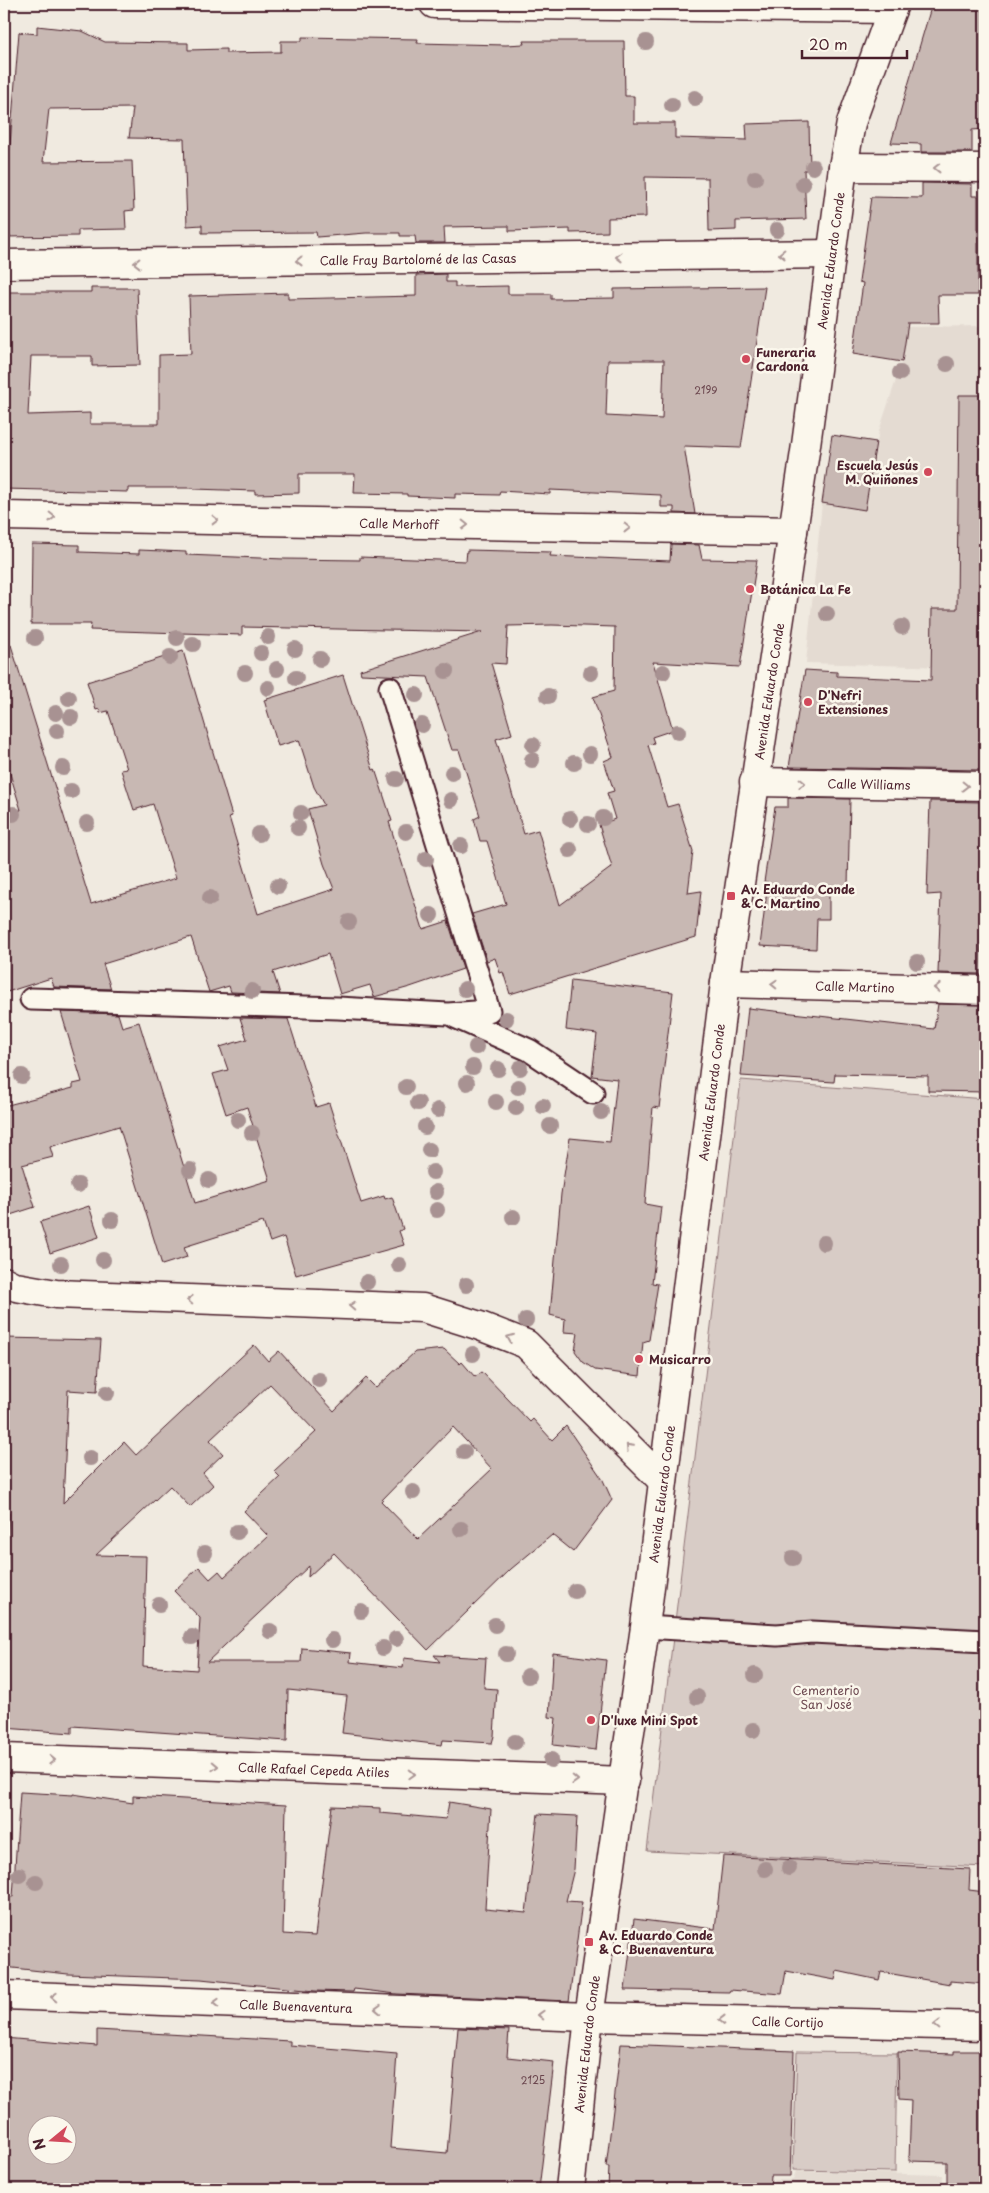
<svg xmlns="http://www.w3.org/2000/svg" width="989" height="2193" viewBox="0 0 989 2193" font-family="'Playpen Sans',sans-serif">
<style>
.built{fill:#e4dbd2}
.green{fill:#d8ccc6;stroke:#917678}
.building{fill:#c8b8b3;stroke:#4a1f2b;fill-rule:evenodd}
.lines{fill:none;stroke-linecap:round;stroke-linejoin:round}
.lane-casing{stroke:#4a1f2b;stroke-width:25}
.street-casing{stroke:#4a1f2b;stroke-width:31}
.secondary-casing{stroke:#4a1f2b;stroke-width:31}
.lane{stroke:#fbf7ec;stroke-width:21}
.street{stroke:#fbf7ec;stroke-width:28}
.secondary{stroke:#fbf7ec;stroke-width:28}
.tree{fill:#a89292}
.oneway{stroke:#ab9695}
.poi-dot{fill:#d1495b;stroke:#fbf7ec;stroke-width:2}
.labels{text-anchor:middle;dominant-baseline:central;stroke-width:5;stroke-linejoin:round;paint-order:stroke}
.number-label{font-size:10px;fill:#6a454d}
.street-label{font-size:12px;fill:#4a1f2b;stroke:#fbf7ec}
.poi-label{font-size:12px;font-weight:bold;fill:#4a1f2b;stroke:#fbf7ec;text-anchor:start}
.park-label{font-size:12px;fill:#6e4a52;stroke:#fbf7ec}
</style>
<rect width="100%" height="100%" fill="#f0eae0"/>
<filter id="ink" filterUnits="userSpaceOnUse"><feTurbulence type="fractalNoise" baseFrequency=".02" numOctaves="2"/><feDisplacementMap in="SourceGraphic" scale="10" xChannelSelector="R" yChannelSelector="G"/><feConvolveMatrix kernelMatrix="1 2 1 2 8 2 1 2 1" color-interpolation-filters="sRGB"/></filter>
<g filter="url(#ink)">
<path class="built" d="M 985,326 L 985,668 L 806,663 L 822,503 L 865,510 L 879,431 L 902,362 L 907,327 Z
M 796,2171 L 943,2175 L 942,2189 L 773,2189 L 774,2180 L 793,2180 Z"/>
<path class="green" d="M 741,1080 L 985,1099 L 985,1867 L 647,1851 Z
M 797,2052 L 897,2053 L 895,2172 L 793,2170 Z"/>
<path class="building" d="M 932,4 L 985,4 L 985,129 L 972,130 L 972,152 L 921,152 L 921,144 L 891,143 Z
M 37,26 L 82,31 L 105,42 L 188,43 L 188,50 L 226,49 L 226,53 L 281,52 L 281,41 L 302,41 L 302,37 L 418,39 L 417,43 L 506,45 L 524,44 L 523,41 L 624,41 L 625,96 L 634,96 L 634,123 L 675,123 L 675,138 L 747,140 L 746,124 L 809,122 L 810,170 L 804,170 L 806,219 L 736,221 L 736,230 L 709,231 L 708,178 L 645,177 L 646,217 L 608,218 L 608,232 L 570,233 L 570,229 L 509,231 L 509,226 L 444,227 L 445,243 L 416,243 L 415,236 L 400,236 L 400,233 L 366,233 L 317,237 L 316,232 L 202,233 L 202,225 L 187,226 L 184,139 L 129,138 L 133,108 L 49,109 L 43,162 L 132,161 L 134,210 L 125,211 L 126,229 L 78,230 L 78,236 L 4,237 L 4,157 L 9,157 L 19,32 L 37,34 Z
M 922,183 L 972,184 L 972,196 L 978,196 L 978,295 L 938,295 L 939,323 L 908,323 L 902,362 L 853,354 L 863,283 L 859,282 L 871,197 L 922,198 Z
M 446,274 L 446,282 L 455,282 L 455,287 L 508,286 L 508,294 L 551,294 L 551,299 L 614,298 L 614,289 L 765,287 L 741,448 L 684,446 L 695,514 L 674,513 L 674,507 L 661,507 L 661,495 L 550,490 L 550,494 L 500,491 L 499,495 L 455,494 L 455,498 L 407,496 L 407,494 L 354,493 L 355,474 L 299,474 L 299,493 L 255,494 L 255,491 L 194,489 L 194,488 L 128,488 L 128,492 L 4,489 L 4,292 L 91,292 L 91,288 L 137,288 L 140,365 L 92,366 L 92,356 L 31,356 L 28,415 L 90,413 L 90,424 L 159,424 L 159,355 L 191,354 L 189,296 L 288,293 L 288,299 L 416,296 L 416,275 ZM 608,360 L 664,360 L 662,419 L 606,416 Z
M 959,395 L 985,395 L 985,717 L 982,770 L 789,767 L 805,670 L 837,672 L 837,676 L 931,680 L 932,609 L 957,609 Z
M 832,435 L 876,442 L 865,510 L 822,503 Z
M 32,544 L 79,545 L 79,552 L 139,554 L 139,550 L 186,552 L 186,555 L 284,559 L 360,560 L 360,557 L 466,561 L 467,550 L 551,552 L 550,556 L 670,561 L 671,544 L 699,545 L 702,559 L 757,560 L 740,667 L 653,662 L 673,730 L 652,737 L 654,743 L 648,745 L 667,807 L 678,804 L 693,851 L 688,893 L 701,891 L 696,937 L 510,994 L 503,972 L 500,973 L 495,958 L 487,961 L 472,914 L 506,904 L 487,841 L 480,841 L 474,819 L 480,816 L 459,750 L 452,750 L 428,677 L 361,674 L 360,670 L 482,632 L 242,627 L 242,635 L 90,630 L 91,624 L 31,624 ZM 552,625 L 615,627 L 614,691 L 593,697 L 613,757 L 604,761 L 614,791 L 607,793 L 615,819 L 599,825 L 612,867 L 560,905 L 538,830 L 524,834 L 496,739 L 512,734 L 491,663 L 506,664 L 508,626 Z
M 11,645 L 91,904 L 176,878 L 153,804 L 134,810 L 121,770 L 127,769 L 108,711 L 100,713 L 99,709 L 96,710 L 87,682 L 183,651 L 232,816 L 229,817 L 258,914 L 334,889 L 324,864 L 308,809 L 324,805 L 314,787 L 299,740 L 278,746 L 264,700 L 343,675 L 373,770 L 375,769 L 392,821 L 389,822 L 423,929 L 448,921 L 463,969 L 410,987 L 374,997 L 370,985 L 340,994 L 328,954 L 273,972 L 280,994 L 231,992 L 229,986 L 209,992 L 191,937 L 103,964 L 111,989 L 54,987 L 51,978 L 4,993 L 4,812 L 21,810 L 4,754 L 4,646 Z
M 788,798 L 850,799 L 848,886 L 829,886 L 829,919 L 817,919 L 816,949 L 760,946 L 768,882 L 764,882 L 775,807 L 788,807 Z
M 930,801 L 980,802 L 980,809 L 985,809 L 985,875 L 982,875 L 980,974 L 938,973 L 941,894 L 927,895 Z
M 571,980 L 673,992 L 659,1108 L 653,1107 L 645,1204 L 661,1207 L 652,1283 L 658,1284 L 649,1340 L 643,1342 L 640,1376 L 595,1370 L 583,1362 L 575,1351 L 578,1333 L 564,1332 L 565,1319 L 550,1315 L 561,1194 L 570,1138 L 610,1142 L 617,1079 L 592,1076 L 597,1034 L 566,1030 Z
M 938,1004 L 980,1005 L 979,1018 L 985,1018 L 985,1092 L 928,1091 L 928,1076 L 835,1074 L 834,1082 L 741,1076 L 748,1008 L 934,1029 Z
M 61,1012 L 118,1014 L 122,1027 L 139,1022 L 195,1203 L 270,1180 L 247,1107 L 226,1114 L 213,1074 L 228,1070 L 220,1047 L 247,1039 L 240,1018 L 288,1019 L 316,1107 L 329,1103 L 361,1203 L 384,1196 L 385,1199 L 392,1197 L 403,1229 L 399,1231 L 404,1245 L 296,1275 L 284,1237 L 270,1242 L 263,1222 L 184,1247 L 187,1257 L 162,1265 L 119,1126 L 50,1147 L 53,1157 L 22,1165 L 35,1207 L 4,1217 L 4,1106 L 73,1088 L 73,1084 L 82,1082 Z
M 89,1206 L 99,1237 L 50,1253 L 40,1222 Z
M 4,1338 L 101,1340 L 97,1392 L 68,1390 L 63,1503 L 124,1442 L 136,1455 L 254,1345 L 268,1361 L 279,1351 L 334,1411 L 366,1378 L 376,1388 L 415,1352 L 444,1349 L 460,1364 L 462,1362 L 475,1377 L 482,1372 L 530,1422 L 533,1419 L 552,1440 L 566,1426 L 603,1480 L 612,1500 L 573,1552 L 552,1535 L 511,1569 L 428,1650 L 334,1553 L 308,1577 L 309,1566 L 207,1662 L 301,1662 L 302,1648 L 351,1653 L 350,1662 L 403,1668 L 404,1658 L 440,1662 L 434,1655 L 486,1658 L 484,1688 L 497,1689 L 494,1736 L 492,1743 L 443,1740 L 442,1745 L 342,1733 L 347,1696 L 288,1690 L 287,1741 L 72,1726 L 72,1733 L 4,1728 L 4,1574 L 6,1574 L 9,1513 L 4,1513 ZM 270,1384 L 316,1432 L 274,1471 L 280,1477 L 244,1511 L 268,1536 L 224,1577 L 219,1571 L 210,1579 L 199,1567 L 174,1591 L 200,1618 L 197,1670 L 143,1666 L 146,1556 L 96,1555 L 170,1486 L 190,1507 L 213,1485 L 203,1473 L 223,1454 L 210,1440 ZM 453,1427 L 492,1469 L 418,1539 L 381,1501 Z
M 553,1653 L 606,1660 L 596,1750 L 553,1745 L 556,1718 L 549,1717 Z
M 20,1792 L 73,1795 L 73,1794 L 133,1803 L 133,1796 L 286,1805 L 283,1934 L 315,1936 L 332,1806 L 380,1808 L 380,1813 L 446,1819 L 449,1802 L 491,1809 L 485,1909 L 526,1913 L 538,1814 L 577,1816 L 574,1869 L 566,1901 L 582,1902 L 569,2001 L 397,1994 L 354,1989 L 353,1992 L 315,1991 L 201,1979 L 68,1974 L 4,1967 L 4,1896 L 13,1897 Z
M 723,1856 L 970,1869 L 969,1890 L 985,1892 L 985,1984 L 950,1981 L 950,1984 L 881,1972 L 879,1980 L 837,1971 L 835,1980 L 786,1971 L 782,1994 L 730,1990 L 729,1992 L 625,1990 L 634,1919 L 715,1929 Z
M 458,2028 L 509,2030 L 507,2057 L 554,2062 L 539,2189 L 4,2189 L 4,2038 L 97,2046 L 97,2030 L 290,2041 L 290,2045 L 397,2054 L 390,2148 L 447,2153 ZM 38,2126 L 68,2126 L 68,2156 L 38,2156 Z
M 621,2044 L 794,2051 L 790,2176 L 771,2176 L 770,2189 L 608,2189 L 609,2167 L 606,2167 Z
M 954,2051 L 985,2051 L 985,2189 L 947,2189 L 947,2162 L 909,2161 L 911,2100 L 899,2099 L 898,2052 L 954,2054 Z"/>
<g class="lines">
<g class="lane-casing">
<path id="lane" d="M 31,999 L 338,1008 L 448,1014 L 489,1011 L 390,688
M 455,1017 L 529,1050 L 593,1093
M 645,1627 L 777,1635 L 812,1632 L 985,1641"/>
</g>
<g class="street-casing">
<g id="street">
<path d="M 434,4 L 892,9"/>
<path d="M 843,167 L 985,168"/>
<path id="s1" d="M 4,264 L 831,254"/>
<path id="s2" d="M 4,516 L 793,531"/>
<path id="s3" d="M 754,782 L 985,786"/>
<path id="s4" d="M 725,983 L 985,990"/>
<path d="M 4,1281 L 16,1287 L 56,1294 L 423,1308 L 480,1326 L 526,1344 L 663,1481"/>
<path id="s5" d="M 4,1758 L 625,1781"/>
<path id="s6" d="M 4,1995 L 589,2017 L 985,2026"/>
</g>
</g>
<g class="secondary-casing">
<g id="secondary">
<path id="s7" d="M 570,2189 L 589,2017 L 645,1627 L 725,983 L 806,445 L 843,167 L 851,123 L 894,4"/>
</g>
</g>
<use href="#lane" class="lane"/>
<use href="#street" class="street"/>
<use href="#secondary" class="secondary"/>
</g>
<g class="tree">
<circle cx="646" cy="42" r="8"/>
<circle cx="695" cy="98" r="8"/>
<circle cx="672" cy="105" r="8"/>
<circle cx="813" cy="167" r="8"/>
<circle cx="755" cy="178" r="8"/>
<circle cx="803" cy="184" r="8"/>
<circle cx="777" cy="230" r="8"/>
<circle cx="947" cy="364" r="8"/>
<circle cx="900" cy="373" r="8"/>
<circle cx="827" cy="614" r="8"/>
<circle cx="902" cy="627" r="8"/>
<circle cx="268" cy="637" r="8"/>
<circle cx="35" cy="638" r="8"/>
<circle cx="177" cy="638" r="8"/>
<circle cx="193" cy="644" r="8"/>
<circle cx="295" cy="649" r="8"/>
<circle cx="261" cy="653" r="8"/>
<circle cx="170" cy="657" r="8"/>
<circle cx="320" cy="659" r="8"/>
<circle cx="277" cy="669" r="8"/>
<circle cx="446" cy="671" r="8"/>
<circle cx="663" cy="672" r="8"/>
<circle cx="245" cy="673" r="8"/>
<circle cx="591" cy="673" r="8"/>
<circle cx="296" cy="678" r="8"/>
<circle cx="268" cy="688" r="8"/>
<circle cx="416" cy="695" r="8"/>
<circle cx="548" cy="696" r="8"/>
<circle cx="69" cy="698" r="8"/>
<circle cx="56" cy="713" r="8"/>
<circle cx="71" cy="717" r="8"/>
<circle cx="422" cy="725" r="8"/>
<circle cx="57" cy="731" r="8"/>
<circle cx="678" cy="732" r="8"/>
<circle cx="533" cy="745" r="8"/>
<circle cx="590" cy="754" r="8"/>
<circle cx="532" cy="760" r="8"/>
<circle cx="574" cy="763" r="8"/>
<circle cx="63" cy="768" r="8"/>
<circle cx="452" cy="773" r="8"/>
<circle cx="396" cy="779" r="8"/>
<circle cx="71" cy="791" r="8"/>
<circle cx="451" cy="800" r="8"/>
<circle cx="301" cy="813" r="8"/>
<circle cx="13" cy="814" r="8"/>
<circle cx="603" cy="818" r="8"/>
<circle cx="570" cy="819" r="8"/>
<circle cx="87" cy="823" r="8"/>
<circle cx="588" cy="824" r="8"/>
<circle cx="298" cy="828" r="8"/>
<circle cx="406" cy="832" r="8"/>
<circle cx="259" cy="834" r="8"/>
<circle cx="461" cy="846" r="8"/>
<circle cx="570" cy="850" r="8"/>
<circle cx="426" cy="859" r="8"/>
<circle cx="278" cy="886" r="8"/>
<circle cx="210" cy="898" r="8"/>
<circle cx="431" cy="915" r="8"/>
<circle cx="349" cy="922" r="8"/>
<circle cx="917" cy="962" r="8"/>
<circle cx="465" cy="989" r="8"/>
<circle cx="252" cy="991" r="8"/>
<circle cx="506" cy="1019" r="8"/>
<circle cx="476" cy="1047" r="8"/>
<circle cx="473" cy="1067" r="8"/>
<circle cx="520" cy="1068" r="8"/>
<circle cx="498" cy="1069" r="8"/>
<circle cx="22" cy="1076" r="8"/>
<circle cx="467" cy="1083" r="8"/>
<circle cx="406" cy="1087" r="8"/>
<circle cx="518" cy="1087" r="8"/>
<circle cx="496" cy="1102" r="8"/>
<circle cx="418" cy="1103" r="8"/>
<circle cx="543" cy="1106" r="8"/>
<circle cx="516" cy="1108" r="8"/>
<circle cx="438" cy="1110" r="8"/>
<circle cx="601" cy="1112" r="8"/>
<circle cx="238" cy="1120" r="8"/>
<circle cx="550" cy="1126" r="8"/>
<circle cx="425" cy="1127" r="8"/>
<circle cx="252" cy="1133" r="8"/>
<circle cx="429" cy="1150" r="8"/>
<circle cx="190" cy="1170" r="8"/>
<circle cx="433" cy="1172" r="8"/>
<circle cx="209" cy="1180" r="8"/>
<circle cx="78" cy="1185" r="8"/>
<circle cx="436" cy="1192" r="8"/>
<circle cx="437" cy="1210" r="8"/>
<circle cx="513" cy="1217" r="8"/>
<circle cx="112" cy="1220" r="8"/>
<circle cx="824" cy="1243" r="8"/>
<circle cx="103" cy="1260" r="8"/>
<circle cx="61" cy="1264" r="8"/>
<circle cx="399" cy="1265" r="8"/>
<circle cx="367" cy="1282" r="8"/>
<circle cx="466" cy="1285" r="8"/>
<circle cx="526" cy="1320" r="8"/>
<circle cx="473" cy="1354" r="8"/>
<circle cx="319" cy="1380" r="8"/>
<circle cx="107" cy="1393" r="8"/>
<circle cx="464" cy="1452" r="8"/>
<circle cx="90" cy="1458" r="8"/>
<circle cx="413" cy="1492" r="8"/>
<circle cx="461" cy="1529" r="8"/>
<circle cx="237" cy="1532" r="8"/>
<circle cx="205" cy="1553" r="8"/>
<circle cx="793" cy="1558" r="8"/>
<circle cx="575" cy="1591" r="8"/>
<circle cx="159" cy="1605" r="8"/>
<circle cx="361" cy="1611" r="8"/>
<circle cx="495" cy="1625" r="8"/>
<circle cx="270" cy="1631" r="8"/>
<circle cx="192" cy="1637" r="8"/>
<circle cx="396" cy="1639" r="8"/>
<circle cx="332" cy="1640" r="8"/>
<circle cx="383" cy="1648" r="8"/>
<circle cx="506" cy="1654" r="8"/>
<circle cx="755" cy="1675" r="8"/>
<circle cx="528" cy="1676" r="8"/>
<circle cx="697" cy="1697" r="8"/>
<circle cx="753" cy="1730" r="8"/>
<circle cx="515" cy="1742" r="8"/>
<circle cx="551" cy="1760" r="8"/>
<circle cx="789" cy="1868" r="8"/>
<circle cx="765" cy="1869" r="8"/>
<circle cx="19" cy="1875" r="8"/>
<circle cx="36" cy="1882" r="8"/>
</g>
<defs><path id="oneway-chevron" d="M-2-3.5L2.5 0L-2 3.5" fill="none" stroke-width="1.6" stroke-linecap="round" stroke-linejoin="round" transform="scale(1.25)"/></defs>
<g class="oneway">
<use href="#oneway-chevron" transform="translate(937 168) rotate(-180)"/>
<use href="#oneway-chevron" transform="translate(782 254) rotate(179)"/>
<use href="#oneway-chevron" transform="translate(619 257) rotate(179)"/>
<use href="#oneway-chevron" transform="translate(299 261) rotate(179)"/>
<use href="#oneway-chevron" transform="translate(137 263) rotate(179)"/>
<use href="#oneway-chevron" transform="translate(52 517) rotate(1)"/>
<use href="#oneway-chevron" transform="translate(215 520) rotate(1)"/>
<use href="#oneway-chevron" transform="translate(465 525) rotate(1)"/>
<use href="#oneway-chevron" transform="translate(627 528) rotate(1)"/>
<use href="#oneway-chevron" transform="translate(802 783) rotate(1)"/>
<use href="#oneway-chevron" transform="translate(965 786) rotate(1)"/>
<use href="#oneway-chevron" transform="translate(774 984) rotate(-178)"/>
<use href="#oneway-chevron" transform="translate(937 988) rotate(-178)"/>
<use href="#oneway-chevron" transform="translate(190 1300) rotate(-178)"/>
<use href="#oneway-chevron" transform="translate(352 1306) rotate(-177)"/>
<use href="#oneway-chevron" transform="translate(510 1338) rotate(-158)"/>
<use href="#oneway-chevron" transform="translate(629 1447) rotate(-134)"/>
<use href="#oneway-chevron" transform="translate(52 1760) rotate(2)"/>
<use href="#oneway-chevron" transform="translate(215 1766) rotate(2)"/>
<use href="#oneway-chevron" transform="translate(412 1774) rotate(2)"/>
<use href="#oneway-chevron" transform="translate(575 1780) rotate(2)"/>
<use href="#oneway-chevron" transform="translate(54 1997) rotate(-178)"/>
<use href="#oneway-chevron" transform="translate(216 2003) rotate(-178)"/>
<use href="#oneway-chevron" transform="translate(378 2009) rotate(-178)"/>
<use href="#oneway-chevron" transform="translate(541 2015) rotate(-178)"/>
<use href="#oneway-chevron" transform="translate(722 2020) rotate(-179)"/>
<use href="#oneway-chevron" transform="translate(937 2025) rotate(-179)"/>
</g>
</g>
<g class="poi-dot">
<circle cx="746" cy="359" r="5"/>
<circle cx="928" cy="472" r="5"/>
<circle cx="750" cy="589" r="5"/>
<circle cx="808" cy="702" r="5"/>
<rect x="726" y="891" width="10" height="10" rx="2.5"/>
<circle cx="639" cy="1359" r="5"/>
<circle cx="591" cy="1720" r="5"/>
<rect x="584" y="1937" width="10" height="10" rx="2.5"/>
</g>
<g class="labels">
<g class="number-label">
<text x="706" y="389">2199</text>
<text x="533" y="2079">2125</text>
</g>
<g class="street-label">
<text stroke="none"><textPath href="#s1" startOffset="414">Calle Fray Bartolomé de las Casas</textPath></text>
<text stroke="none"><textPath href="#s7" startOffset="1946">Avenida Eduardo Conde</textPath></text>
<text stroke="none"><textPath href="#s2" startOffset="395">Calle Merhoff</textPath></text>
<text stroke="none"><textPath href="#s7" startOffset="1511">Avenida Eduardo Conde</textPath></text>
<text stroke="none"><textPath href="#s3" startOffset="115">Calle Williams</textPath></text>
<text stroke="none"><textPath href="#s4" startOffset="130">Calle Martino</textPath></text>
<text stroke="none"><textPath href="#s7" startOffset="1106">Avenida Eduardo Conde</textPath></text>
<text stroke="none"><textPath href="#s7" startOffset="701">Avenida Eduardo Conde</textPath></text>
<text stroke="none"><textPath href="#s5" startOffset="310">Calle Rafael Cepeda Atiles</textPath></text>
<text stroke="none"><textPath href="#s6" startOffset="292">Calle Buenaventura</textPath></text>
<text stroke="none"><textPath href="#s6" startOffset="784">Calle Cortijo</textPath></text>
<text stroke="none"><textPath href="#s7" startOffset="146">Avenida Eduardo Conde</textPath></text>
</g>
<g class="poi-label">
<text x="756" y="352">Funeraria<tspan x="756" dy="14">Cardona</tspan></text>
<text x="918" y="465" text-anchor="end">Escuela Jesús<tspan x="918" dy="14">M. Quiñones</tspan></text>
<text x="760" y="589">Botánica La Fe</text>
<text x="818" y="695">D'Nefri<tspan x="818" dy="14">Extensiones</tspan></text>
<text x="741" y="889">Av. Eduardo Conde<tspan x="741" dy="14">&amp; C. Martino</tspan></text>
<text x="649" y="1359">Musicarro</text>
<text x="601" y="1720">D'luxe Mini Spot</text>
<text x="599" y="1935">Av. Eduardo Conde<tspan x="599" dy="14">&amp; C. Buenaventura</tspan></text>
</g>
<g class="park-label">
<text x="826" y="1690">Cementerio<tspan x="826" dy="14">San José</tspan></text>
</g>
</g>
<rect width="989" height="2193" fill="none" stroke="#fbf7ec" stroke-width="20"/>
<rect x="10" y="10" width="969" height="2173" fill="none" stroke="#4a1f2b" stroke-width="2" filter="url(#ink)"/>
<g transform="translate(52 2140) rotate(252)"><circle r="24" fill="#fbf7ec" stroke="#b4a19f"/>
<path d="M0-4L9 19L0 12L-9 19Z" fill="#d1495b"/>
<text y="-8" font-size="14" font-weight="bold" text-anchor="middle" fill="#4a1f2b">N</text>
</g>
<path d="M802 50v8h105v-8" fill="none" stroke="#4a1f2b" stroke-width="2.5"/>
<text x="809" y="50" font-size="15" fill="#4a1f2b" stroke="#fbf7ec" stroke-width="4" paint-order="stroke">20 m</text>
</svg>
